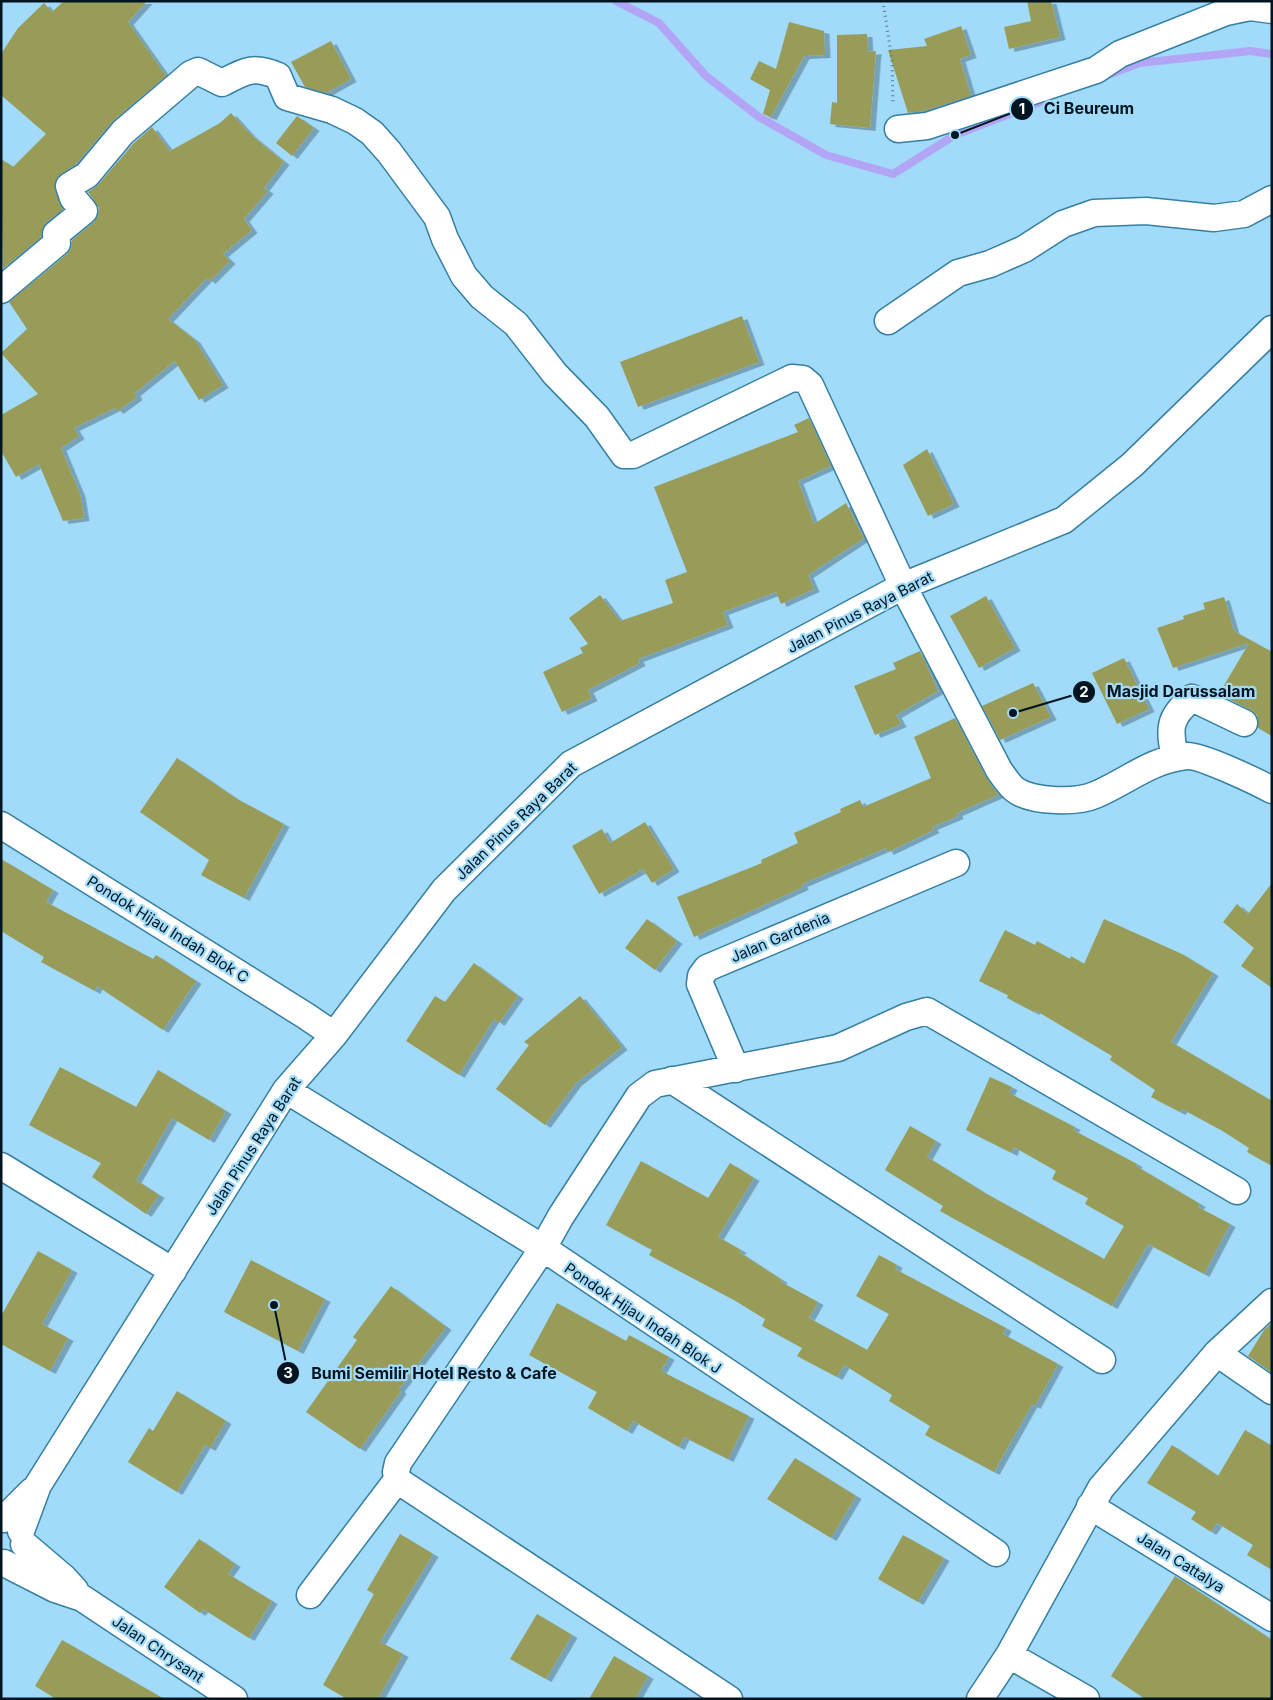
<svg xmlns="http://www.w3.org/2000/svg" width="1273" height="1700" viewBox="0 0 1273 1700" font-family="Inter,sans-serif">
<style>
.lines{fill:none;stroke-linecap:round;stroke-linejoin:round}
.stream{stroke:#b3a5f5;stroke-width:8}
.building{fill:#989c59;filter:url(#shadow)}
.minor-casing{stroke:#347fa2;stroke-width:29}
.path{stroke:#52798e;stroke-width:3;stroke-dasharray:1 4;stroke-linecap:butt}
.minor{stroke:#fff;stroke-width:26}
.labels{text-anchor:middle;dominant-baseline:central;stroke-width:4.5;stroke-linejoin:round;paint-order:stroke}
.street-label{font-size:15px;fill:#011520;stroke:#a1dbf9}
.leader{fill:none;stroke:#011520;stroke-width:2}
.callout-dot{fill:#011520;stroke:#a1dbf9;stroke-width:2}
.mark-label{font-size:15px;text-anchor:middle;font-weight:bold;fill:#fff}
.callout-label{font-size:16px;text-anchor:middle;font-weight:bold;fill:#011520;stroke:#a1dbf9;stroke-width:4.5;stroke-linejoin:round;paint-order:stroke}
</style>
<defs>
<filter id="shadow"><feDropShadow dx="5.5" dy="3" stdDeviation="0" flood-color="#0004"/></filter>
</defs>
<rect width="100%" height="100%" fill="#a1dbf9"/>
<g class="lines">
<path class="stream" d="M 616,1 L 659,23 L 706,76 L 759,117 L 826,155 L 893,174 L 955,135 L 1043,101
M 1108,75 L 1140,63 L 1250,51 L 1272,54"/>
</g>
<path class="building" d="M 64,1 L 147,1 L 128,22 L 166,76 L 113,121 L 77,163 L 57,178 L 55,190 L 63,209 L 46,223 L 42,229 L 41,237 L 3,269 L 1,159 L 13,167 L 46,134 L 1,95 L 1,54 L 18,28 L 44,3 L 52,12 Z
M 1027,1 L 1051,1 L 1060,37 L 1009,49 L 1004,27 L 1031,21 Z
M 789,22 L 824,31 L 825,55 L 804,56 L 771,117 L 763,114 L 770,90 L 750,79 L 759,61 L 776,69 Z
M 961,26 L 971,55 L 960,59 L 971,96 L 924,111 L 908,113 L 888,50 L 927,46 L 924,39 Z
M 867,34 L 868,52 L 876,51 L 870,128 L 830,124 L 832,102 L 837,103 L 837,35 Z
M 331,41 L 351,79 L 326,93 L 305,87 L 291,62 Z
M 231,113 L 250,134 L 284,162 L 264,188 L 268,191 L 244,219 L 252,230 L 223,254 L 230,261 L 210,281 L 207,278 L 168,319 L 195,340 L 223,385 L 199,400 L 175,361 L 135,393 L 137,397 L 118,411 L 115,408 L 74,428 L 79,436 L 61,448 L 80,494 L 84,518 L 63,521 L 39,464 L 16,477 L 1,451 L 1,415 L 38,394 L 1,353 L 27,329 L 9,302 L 67,254 L 71,248 L 72,240 L 94,222 L 98,216 L 99,208 L 88,192 L 98,185 L 134,143 L 152,127 L 170,151 L 220,123 Z
M 297,116 L 314,128 L 292,156 L 276,143 Z
M 742,316 L 759,362 L 638,407 L 620,362 Z
M 809,418 L 831,466 L 798,481 L 814,524 L 846,503 L 864,538 L 808,575 L 814,589 L 781,604 L 776,592 L 723,612 L 728,625 L 638,659 L 640,663 L 588,690 L 592,698 L 562,712 L 543,672 L 583,653 L 580,648 L 588,644 L 569,618 L 600,595 L 620,621 L 673,603 L 665,580 L 687,572 L 654,487 L 798,432 L 794,425 Z
M 927,449 L 954,504 L 928,516 L 903,465 Z
M 986,596 L 1015,648 L 979,668 L 950,616 Z
M 1224,597 L 1234,631 L 1272,652 L 1272,736 L 1258,728 L 1257,715 L 1251,710 L 1219,694 L 1249,643 L 1173,668 L 1157,628 L 1184,619 L 1183,616 L 1205,609 L 1203,603 Z
M 920,651 L 938,691 L 896,715 L 901,724 L 875,735 L 854,686 L 896,669 L 893,663 Z
M 1124,658 L 1149,709 L 1117,724 L 1092,673 Z
M 1033,683 L 1051,717 L 1000,740 L 982,706 Z
M 955,718 L 986,777 L 998,795 L 957,813 L 958,816 L 932,827 L 934,830 L 907,843 L 888,852 L 886,848 L 802,884 L 803,887 L 694,937 L 677,897 L 762,863 L 761,860 L 798,843 L 794,833 L 841,812 L 840,809 L 860,800 L 863,807 L 931,778 L 914,737 Z
M 177,758 L 237,799 L 284,824 L 244,898 L 201,875 L 209,860 L 140,812 Z
M 645,822 L 674,869 L 652,883 L 643,869 L 599,894 L 572,846 L 602,829 L 610,843 Z
M 1,859 L 53,890 L 46,902 L 153,959 L 156,955 L 196,981 L 163,1030 L 97,986 L 95,991 L 41,962 L 44,957 L 1,931 Z
M 1272,883 L 1272,988 L 1241,966 L 1254,948 L 1223,922 L 1237,904 L 1248,914 Z
M 647,919 L 677,941 L 655,970 L 625,948 Z
M 1104,919 L 1182,954 L 1213,973 L 1171,1042 L 1272,1101 L 1272,1166 L 1247,1152 L 1249,1148 L 1221,1130 L 1182,1109 L 1180,1112 L 1151,1097 L 1155,1090 L 1110,1060 L 1112,1056 L 1035,1010 L 1034,1012 L 1007,998 L 1008,995 L 979,981 L 1005,930 L 1035,945 L 1037,941 L 1070,959 L 1071,956 L 1084,964 Z
M 474,963 L 518,996 L 499,1023 L 494,1019 L 459,1075 L 406,1041 L 435,996 L 445,1002 Z
M 580,996 L 622,1047 L 576,1083 L 545,1125 L 496,1089 L 529,1045 L 524,1042 Z
M 60,1067 L 136,1107 L 158,1070 L 226,1111 L 209,1140 L 172,1118 L 136,1180 L 159,1195 L 146,1214 L 92,1177 L 101,1163 L 29,1125 Z
M 990,1077 L 1012,1087 L 1009,1093 L 1075,1127 L 1073,1130 L 1137,1164 L 1136,1166 L 1200,1204 L 1198,1207 L 1230,1224 L 1204,1274 L 1148,1244 L 1112,1306 L 940,1211 L 943,1206 L 885,1170 L 910,1126 L 936,1141 L 927,1157 L 985,1193 L 1104,1259 L 1124,1226 L 1085,1204 L 1088,1198 L 1052,1179 L 1056,1171 L 1014,1147 L 1012,1153 L 966,1130 Z
M 641,1161 L 708,1198 L 730,1163 L 754,1178 L 718,1237 L 741,1250 L 739,1252 L 782,1280 L 781,1282 L 818,1302 L 809,1318 L 867,1350 L 889,1314 L 856,1296 L 879,1255 L 897,1265 L 895,1269 L 1006,1328 L 1003,1334 L 1058,1364 L 1035,1406 L 1032,1404 L 994,1472 L 925,1435 L 930,1426 L 889,1401 L 892,1395 L 844,1365 L 837,1377 L 797,1356 L 802,1348 L 762,1326 L 765,1319 L 734,1300 L 649,1255 L 652,1250 L 606,1225 Z
M 38,1251 L 72,1270 L 42,1324 L 68,1338 L 50,1371 L 1,1344 L 1,1316 Z
M 251,1260 L 325,1299 L 298,1351 L 224,1312 Z
M 391,1286 L 446,1327 L 399,1389 L 401,1391 L 360,1449 L 306,1412 L 357,1340 L 353,1337 Z
M 557,1303 L 626,1341 L 629,1335 L 669,1357 L 661,1371 L 749,1416 L 728,1459 L 684,1437 L 679,1447 L 633,1421 L 627,1431 L 588,1408 L 597,1392 L 529,1355 Z
M 1272,1323 L 1272,1373 L 1248,1356 L 1264,1330 Z
M 177,1391 L 226,1421 L 210,1448 L 205,1445 L 177,1492 L 128,1462 L 149,1428 L 153,1431 Z
M 1245,1430 L 1272,1446 L 1272,1570 L 1247,1555 L 1253,1545 L 1217,1523 L 1211,1532 L 1191,1519 L 1196,1512 L 1147,1483 L 1172,1445 L 1218,1476 Z
M 795,1458 L 856,1496 L 831,1538 L 767,1499 Z
M 400,1534 L 433,1554 L 380,1642 L 403,1654 L 378,1699 L 347,1699 L 323,1685 L 374,1594 L 367,1590 Z
M 903,1535 L 944,1558 L 918,1602 L 878,1579 Z
M 199,1539 L 235,1564 L 228,1574 L 272,1601 L 249,1638 L 203,1609 L 200,1613 L 164,1587 Z
M 1175,1576 L 1272,1640 L 1272,1699 L 1145,1699 L 1111,1676 Z
M 537,1614 L 572,1635 L 546,1679 L 510,1659 Z
M 62,1640 L 164,1699 L 56,1699 L 35,1686 Z
M 614,1656 L 648,1676 L 635,1699 L 589,1699 Z"/>
<g class="lines">
<g class="minor-casing">
<path id="minor" d="M 898,129 L 927,126 L 1096,70 L 1120,54 L 1226,12 L 1250,7 L 1272,10
M 1,290 L 57,243 L 56,234 L 84,211 L 73,198 L 69,186 L 87,175 L 123,132 L 191,74 L 198,71 L 222,83 C 245,71 253,65 278,76 L 287,97 L 332,110 L 355,121 L 372,133 L 389,152 L 437,217 L 445,239 L 464,276 L 482,297 L 516,324 L 555,374 L 597,417 L 624,455 L 633,455 L 792,378 L 803,379 L 810,385 L 903,586 L 999,770 C 1004,777 1010,787 1017,791 C 1034,802 1077,803 1095,795 C 1126,782 1152,759 1187,756 C 1201,755 1257,782 1272,790
M 888,321 L 958,273 L 990,264 L 1024,249 L 1063,224 L 1094,213 L 1146,211 L 1214,218 L 1244,214 L 1272,199
M 1175,758 C 1169,729 1168,718 1192,698 L 1244,723
M 1,825 L 306,1016 L 334,1035
M 736,1069 L 700,984 L 701,976 L 707,968 L 956,863
M 672,1080 L 1102,1360
M 286,1090 L 543,1248 L 996,1553
M 1,1166 L 173,1271
M 1217,1353 L 1272,1391
M 1090,1506 L 1272,1618
M 4,1519 L 32,1491
M 21,1531 L 38,1485 L 286,1090 L 334,1035 L 444,890 L 571,764 L 903,586 L 1064,520 L 1132,465 L 1272,329
M 24,1544 L 64,1578 L 75,1590
M 4,1563 L 55,1589 L 82,1598 L 234,1699
M 310,1595 L 397,1480
M 1009,1655 L 1086,1699
M 729,1699 L 397,1480 L 396,1472 L 398,1463 L 543,1248 L 561,1216 L 639,1096 L 655,1084 L 838,1048 L 906,1017 L 927,1011 L 1237,1191
M 980,1699 L 1009,1655 L 1101,1488 L 1217,1353 L 1272,1302"/>
</g>
<path class="path" d="M 883,1 L 892,61 L 893,105"/>
<use href="#minor" class="minor"/>
</g>
<g class="labels">
<g class="street-label">
<text transform="translate(860 612) rotate(-27)">Jalan Pinus Raya Barat</text>
<text transform="translate(516 821) rotate(-44)">Jalan Pinus Raya Barat</text>
<text transform="translate(168 929) rotate(32)">Pondok Hijau Indah Blok C</text>
<text transform="translate(780 937) rotate(-23)">Jalan Gardenia</text>
<text transform="translate(253 1146) rotate(-57)">Jalan Pinus Raya Barat</text>
<text transform="translate(643 1318) rotate(34)">Pondok Hijau Indah Blok J</text>
<text transform="translate(1181 1562) rotate(32)">Jalan Cattalya</text>
<text transform="translate(158 1649) rotate(34)">Jalan Chrysant</text>
</g>
</g>
<path class="leader" d="M955 135L1022 109M1013 713L1084 692M274 1305L288 1373"/>
<g class="callout-dot">
<circle cx="955" cy="135" r="5"/>
<circle cx="1013" cy="713" r="5"/>
<circle cx="274" cy="1305" r="5"/>
<circle cx="1022" cy="109" r="12"/>
<circle cx="1084" cy="692" r="12"/>
<circle cx="288" cy="1373" r="12"/>
</g>
<g class="mark-label">
<text x="1022" y="114">1</text>
<text x="1084" y="697">2</text>
<text x="288" y="1378">3</text>
</g>
<g class="callout-label">
<text x="1089" y="114">Ci Beureum</text>
<text x="1181" y="697">Masjid Darussalam</text>
<text x="434" y="1379">Bumi Semilir Hotel Resto &amp; Cafe</text>
</g>
<rect width="1273" height="1700" fill="none" stroke="#011520" stroke-width="5"/>
</svg>
